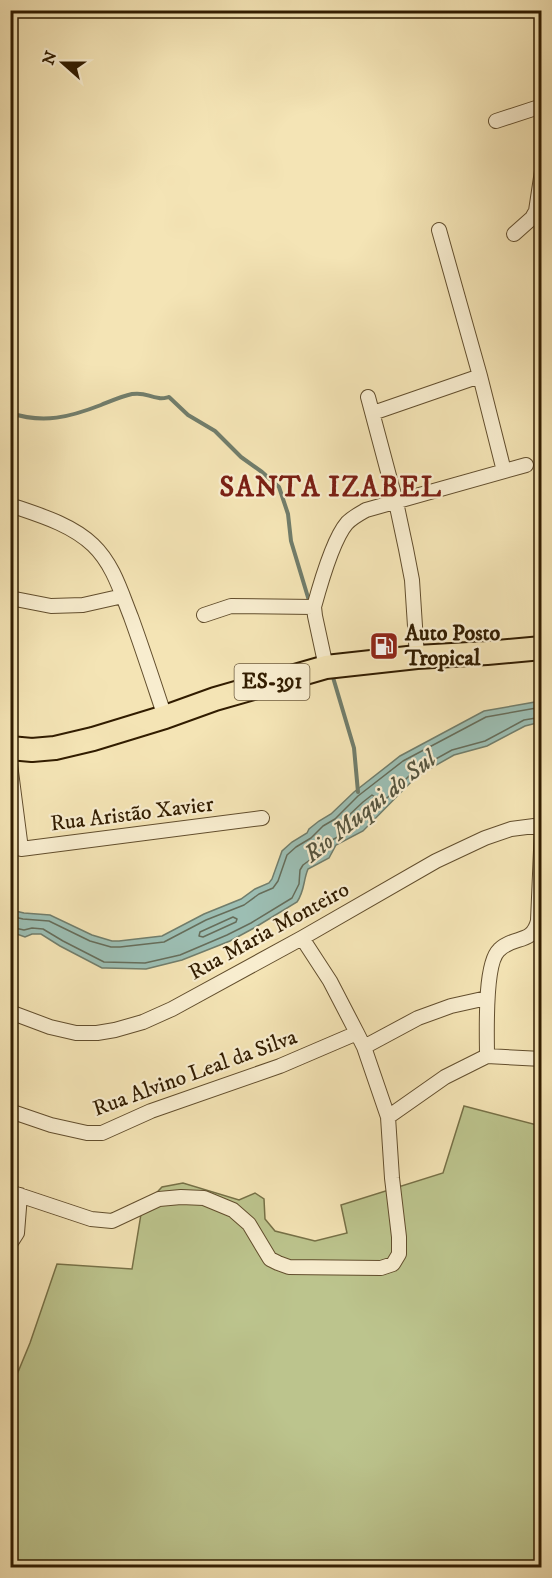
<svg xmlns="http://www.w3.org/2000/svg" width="552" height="1578" viewBox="0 0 552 1578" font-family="'IM FELL DW Pica',serif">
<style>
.green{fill:#bcc48d;stroke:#767046;stroke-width:1.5}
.water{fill:#9cbeb3;stroke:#717d6b;stroke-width:1.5}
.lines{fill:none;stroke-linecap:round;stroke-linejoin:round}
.shore{stroke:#666d5a;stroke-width:1.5}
.stream{stroke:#717d6b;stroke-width:4}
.street-casing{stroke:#624e2d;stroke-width:16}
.primary-casing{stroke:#311c00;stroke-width:26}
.street{stroke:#f8edcf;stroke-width:14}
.primary{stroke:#f4e4b5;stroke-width:22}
.labels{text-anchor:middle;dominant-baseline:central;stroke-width:4.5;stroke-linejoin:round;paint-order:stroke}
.shield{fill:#f8edcf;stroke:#6d5b3e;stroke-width:1.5}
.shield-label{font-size:21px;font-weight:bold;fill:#311c00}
.poi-label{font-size:22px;font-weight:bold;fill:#311c00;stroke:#f8edcf;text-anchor:start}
.street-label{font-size:22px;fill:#311c00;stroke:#f8edcf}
.water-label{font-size:24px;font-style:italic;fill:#56553f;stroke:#f8edcf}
.district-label{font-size:28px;font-weight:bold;letter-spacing:1.5px;fill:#7a1f14;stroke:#f8edcf}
</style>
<rect width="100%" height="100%" fill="#f4e4b5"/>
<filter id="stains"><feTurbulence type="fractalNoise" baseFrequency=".00333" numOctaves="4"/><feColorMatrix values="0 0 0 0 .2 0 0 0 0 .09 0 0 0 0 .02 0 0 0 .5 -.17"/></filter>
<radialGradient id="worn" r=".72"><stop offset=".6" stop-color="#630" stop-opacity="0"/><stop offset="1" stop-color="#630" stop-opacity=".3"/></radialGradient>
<path class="green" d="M 464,1106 L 541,1126 L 541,1567 L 11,1568 L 11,1389 L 30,1343 L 57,1264 L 132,1269 L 142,1208 L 162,1187 L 183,1183 L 239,1200 L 255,1193 L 264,1199 L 265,1219 L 275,1231 L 315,1241 L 347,1233 L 341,1205 L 443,1173 Z"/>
<path class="water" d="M 541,701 L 541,722 L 525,726 L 487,746 L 454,755 L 417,776 L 363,831 L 336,845 L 329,858 L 308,869 C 303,881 305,890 297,902 L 254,928 L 230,941 L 182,960 L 146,969 L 106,968 L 102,968 L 60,946 L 41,934 L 32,934 L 25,937 L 11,932 L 11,910 L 24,913 L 50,915 L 92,935 L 112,941 L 119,941 L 162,936 L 204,914 L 241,899 L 255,889 L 269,883 L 272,879 L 282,851 L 292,842 L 307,833 L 309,829 L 319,821 L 331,814 L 354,792 L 400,756 L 484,711 Z"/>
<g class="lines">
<path class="shore" d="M 372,795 L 375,797 L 374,801 L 355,820 L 350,822 L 347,822 L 347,817 L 363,802 Z
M 10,916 L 23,919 L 49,921 L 90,941 L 111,947 L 120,947 L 164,942 L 206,920 L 244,905 L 259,894 L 273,888 L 278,881 L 287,855 L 296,847 L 311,838 L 323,826 L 335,819 L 358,796 L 403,761 L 486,717 L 542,707
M 233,917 L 237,919 L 236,922 L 203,937 L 199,936 L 200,932 Z
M 10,927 L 24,930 L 32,928 L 43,929 L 63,941 L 104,962 L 145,963 L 180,955 L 227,935 L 251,923 L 292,898 L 299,884 L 300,870 L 303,865 L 314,857 L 324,854 L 332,840 L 359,826 L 414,771 L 452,750 L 485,741 L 524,720 L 542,717"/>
<path class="stream" d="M 10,413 C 44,424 70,417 101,405 C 111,401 122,396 132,394 C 146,392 148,397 159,398 C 162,399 165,398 169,397 L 188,415 L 215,431 L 241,457 L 262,472 L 279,487 L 288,514 L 291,541 L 310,604
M 332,674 L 354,748 L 358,792"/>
<g class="street-casing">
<path id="street" d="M 496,121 L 542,106
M 439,230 L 480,376 L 504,471
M 514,234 L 532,218 L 536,211 L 542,171
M 368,397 L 396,502 L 406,549 L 412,580 L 417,657
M 373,413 L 480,376
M 10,505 C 39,515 71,524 93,545 C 113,564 121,592 131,617 C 143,650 154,684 165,717
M 10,598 L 51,606 L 83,605 L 123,596
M 204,615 L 231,606 L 314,607
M 326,667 L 315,616 L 314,607 C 320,585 333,539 347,523 C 353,517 359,514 366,510 L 526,465
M 10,764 L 21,849 L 262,818
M 10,1012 L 50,1027 L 76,1033 L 97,1033 L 115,1030 L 143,1022 L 172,1009 L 302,938 L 436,861 L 485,838 L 511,829 L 542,825
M 364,1047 L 418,1018 L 451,1006 L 487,998
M 487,1056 C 487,1034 484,964 499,950 C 514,935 532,945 538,921 L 542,827
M 10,1111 L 51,1125 L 87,1133 L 102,1133 L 151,1111 L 280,1066 L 357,1033
M 388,1117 L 445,1077 L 487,1056 L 542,1059
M 10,1192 L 91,1219 L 112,1221 L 159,1199 L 181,1197 L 204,1198 L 233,1210 L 249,1224 L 270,1259 L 278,1263 L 289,1267 L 381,1268 L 393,1264 L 399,1254 L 399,1237 L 392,1178 L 388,1117 L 364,1047 L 357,1033 L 330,981 L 302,938
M 10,1244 L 17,1233 L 20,1195"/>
</g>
<g class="primary-casing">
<path id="primary" d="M 10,748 L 32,750 L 55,748 L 93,739 L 165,717 L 215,699 L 326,667 L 417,657 L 487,653 L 542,648"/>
</g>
<use href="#street" class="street"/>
<use href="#primary" class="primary"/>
</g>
<defs>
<g id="fuel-square" transform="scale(1.5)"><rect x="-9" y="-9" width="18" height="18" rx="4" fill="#8f2418" stroke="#f8edcf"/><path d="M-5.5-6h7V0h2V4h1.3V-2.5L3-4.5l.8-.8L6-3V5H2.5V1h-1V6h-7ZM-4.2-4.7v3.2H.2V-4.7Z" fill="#fff"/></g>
</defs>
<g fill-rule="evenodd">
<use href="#fuel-square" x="384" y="646"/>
</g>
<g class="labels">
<rect class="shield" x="234.5" y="664" width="75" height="36" rx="4.5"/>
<g class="shield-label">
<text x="272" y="682">ES-391</text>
</g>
<g class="poi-label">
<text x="405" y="633">Auto Posto<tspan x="405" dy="25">Tropical</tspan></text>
</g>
<g class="street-label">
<text transform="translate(132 814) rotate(-7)">Rua Aristão Xavier</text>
<text transform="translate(269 931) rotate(-29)">Rua Maria Monteiro</text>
<text transform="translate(195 1073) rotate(-20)">Rua Alvino Leal da Silva</text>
</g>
<g class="water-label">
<text transform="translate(370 807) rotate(-39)">Rio Muqui do Sul</text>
</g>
<g class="district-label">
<text x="331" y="487">SANTA IZABEL</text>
</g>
</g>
<rect width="552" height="1578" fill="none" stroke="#f4e4b5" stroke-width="36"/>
<rect x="12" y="12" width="528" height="1554" fill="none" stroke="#311c00" stroke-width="3"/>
<rect x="18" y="18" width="516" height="1542" fill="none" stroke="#311c00" stroke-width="1.5"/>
<g transform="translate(63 63) rotate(291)" stroke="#f8edcf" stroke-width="4.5" paint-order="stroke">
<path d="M0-4.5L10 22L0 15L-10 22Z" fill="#311c00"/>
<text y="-9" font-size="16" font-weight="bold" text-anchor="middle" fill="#311c00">N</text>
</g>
<rect width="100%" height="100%" filter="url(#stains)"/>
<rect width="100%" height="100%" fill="url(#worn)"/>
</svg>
